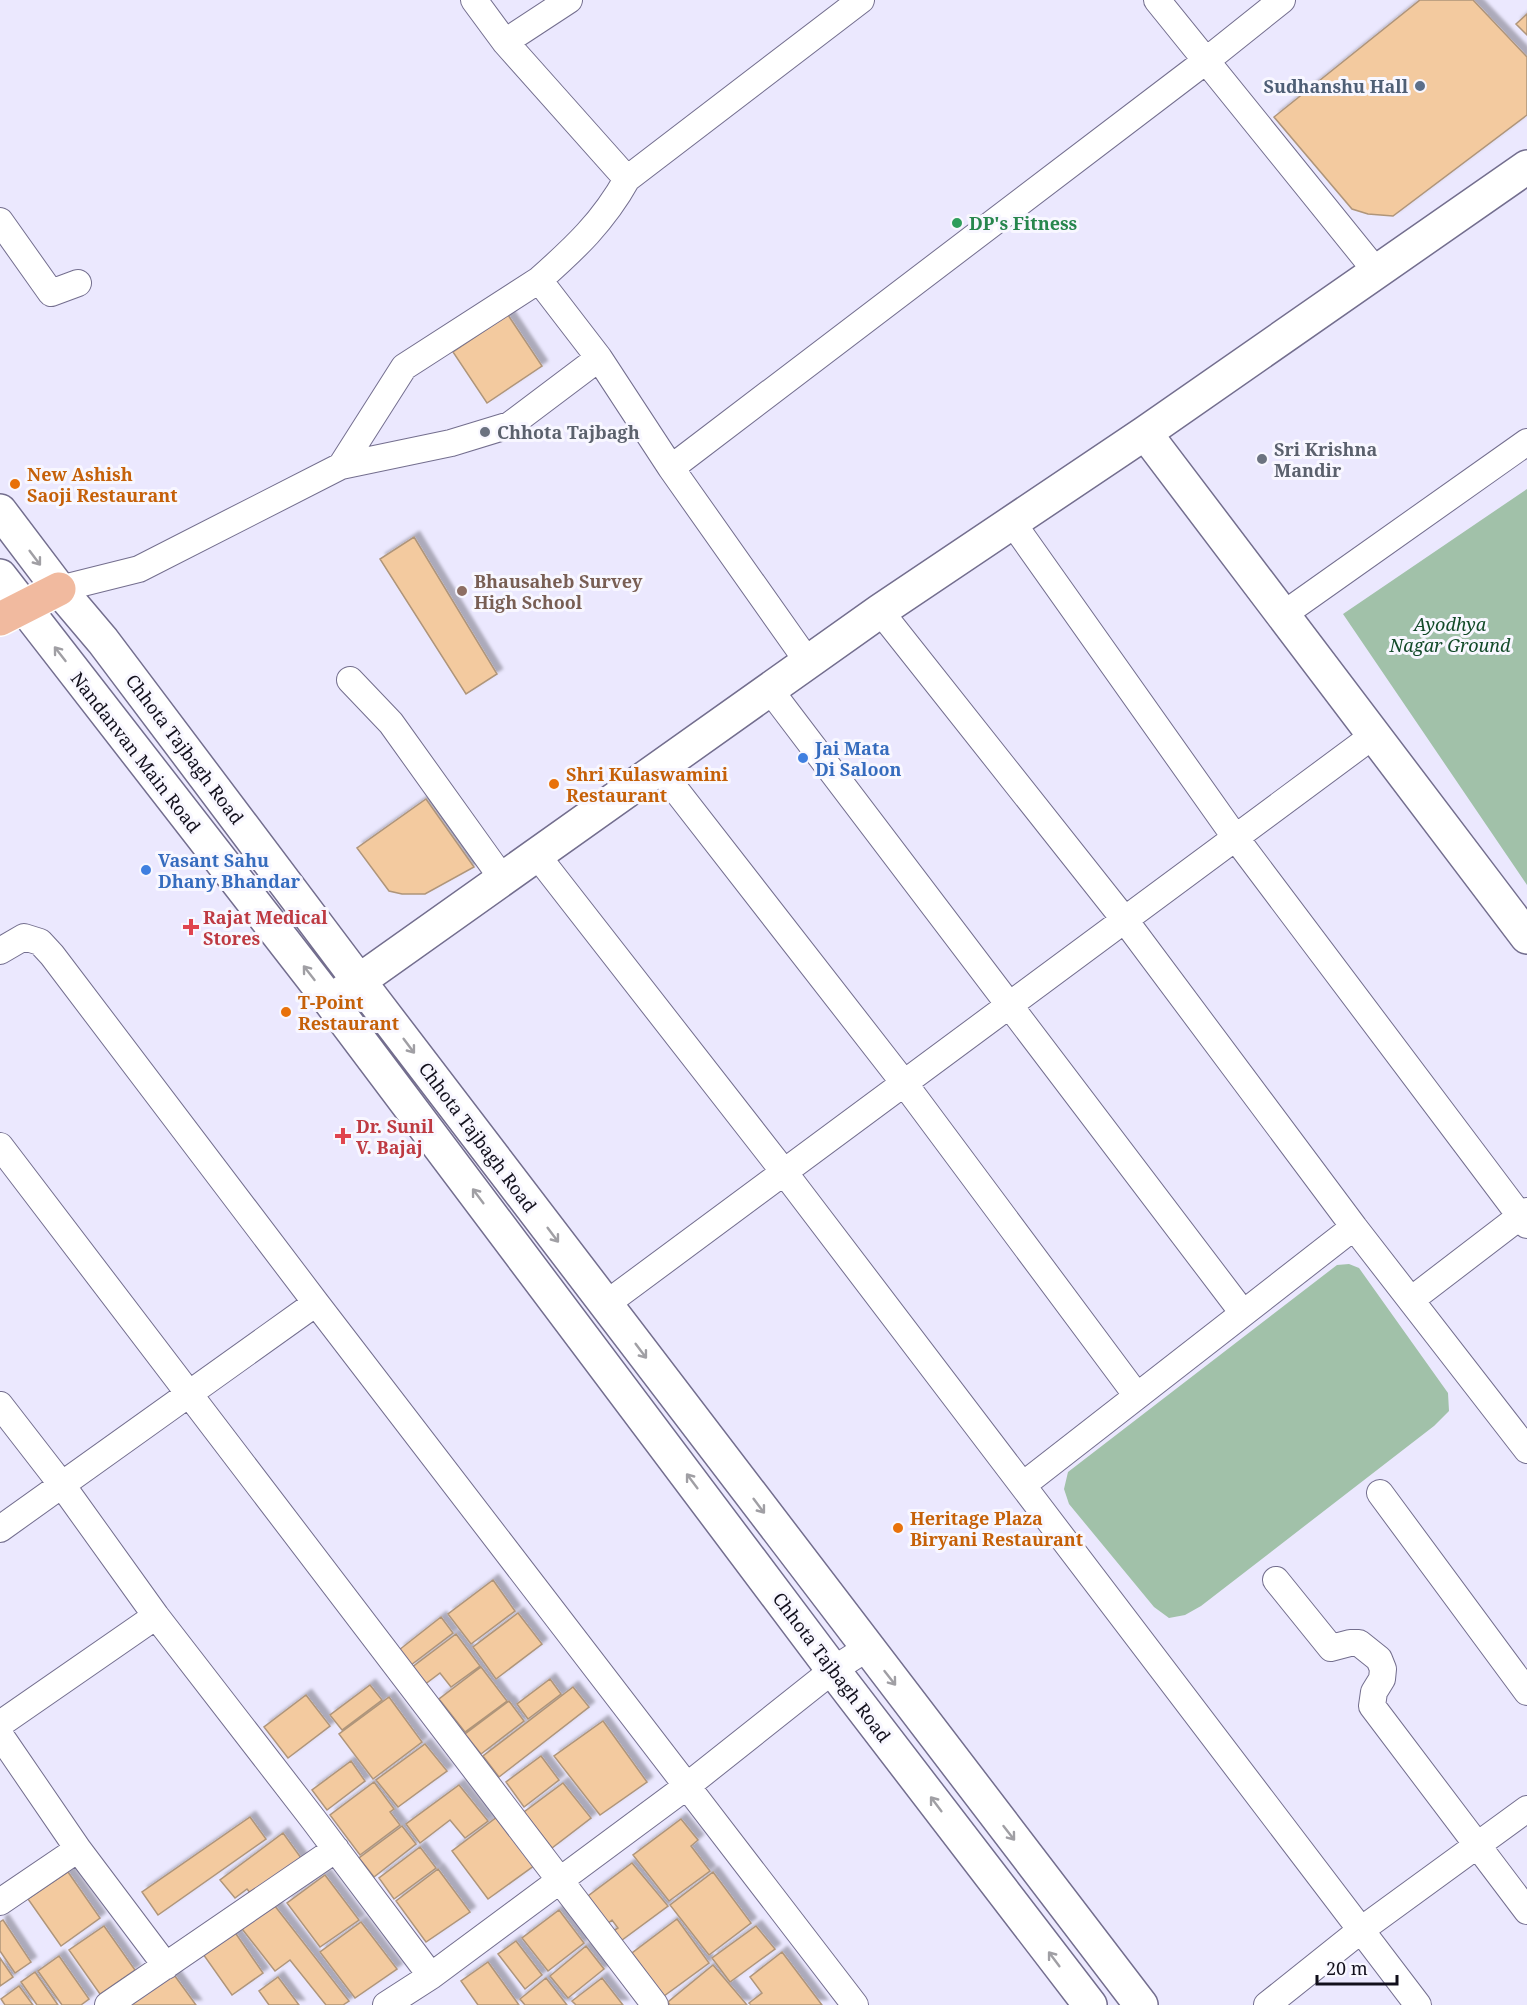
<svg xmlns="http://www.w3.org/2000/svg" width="1527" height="2005" viewBox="0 0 1527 2005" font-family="'Noto Serif',serif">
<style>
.green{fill:#a1c1a9}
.building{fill:#f3ca9f;stroke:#af957a;stroke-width:1.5;filter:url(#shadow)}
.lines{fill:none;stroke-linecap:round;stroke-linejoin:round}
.street-casing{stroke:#736e8e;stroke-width:28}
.secondary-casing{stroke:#736e8e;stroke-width:36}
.primary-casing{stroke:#fff;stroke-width:36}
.street{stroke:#fff;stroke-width:26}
.secondary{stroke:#fff;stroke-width:33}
.primary{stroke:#f1ba9f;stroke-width:33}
.oneway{stroke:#a09fa4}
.service-dot{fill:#5c6f8a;stroke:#f8f7ff;stroke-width:2}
.leisure-dot{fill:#2e9e5b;stroke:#f8f7ff;stroke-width:2}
.worship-dot{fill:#6b7280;stroke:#f8f7ff;stroke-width:2}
.food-dot{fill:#e8710a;stroke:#f8f7ff;stroke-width:2}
.education-dot{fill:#8d6e63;stroke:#f8f7ff;stroke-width:2}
.shop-dot{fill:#3f7fe0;stroke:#f8f7ff;stroke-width:2}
.health-dot{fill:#e0444e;stroke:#f8f7ff;stroke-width:2}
.labels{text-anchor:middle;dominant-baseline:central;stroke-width:6;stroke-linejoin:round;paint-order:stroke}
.service-label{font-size:18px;font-weight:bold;fill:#4e5e75;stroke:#f8f7ff;text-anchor:end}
.leisure-label{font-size:18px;font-weight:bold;fill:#27864d;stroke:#f8f7ff;text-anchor:start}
.worship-label{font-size:18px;font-weight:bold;fill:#5b616d;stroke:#f8f7ff;text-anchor:start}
.food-label{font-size:18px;font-weight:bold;fill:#c56008;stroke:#f8f7ff;text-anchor:start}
.education-label{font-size:18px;font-weight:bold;fill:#785e54;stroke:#f8f7ff;text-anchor:start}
.park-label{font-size:18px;font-style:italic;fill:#124a28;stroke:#f8f7ff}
.shop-label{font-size:18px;font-weight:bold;fill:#366cbe;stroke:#f8f7ff;text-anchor:start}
.street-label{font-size:18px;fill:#12101c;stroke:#f8f7ff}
.health-label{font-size:18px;font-weight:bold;fill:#be3a42;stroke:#f8f7ff;text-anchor:start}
</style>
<defs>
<filter id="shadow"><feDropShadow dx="5.5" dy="-5.5" stdDeviation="1.5" flood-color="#0004"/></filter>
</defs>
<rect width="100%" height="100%" fill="#ebe8fe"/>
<path class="green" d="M 1527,489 L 1527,885 L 1343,614 Z
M 1349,1264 L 1359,1268 L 1448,1393 L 1449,1411 L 1434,1426 L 1201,1606 L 1185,1615 L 1169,1618 L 1154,1607 L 1069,1504 L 1064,1489 L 1068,1472 L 1337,1265 Z"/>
<path class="building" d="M 1420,0 L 1473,0 L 1527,57 L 1527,115 L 1393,216 L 1368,214 L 1352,209 L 1274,117 Z
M 1527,14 L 1527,35 L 1516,24 Z
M 508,315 L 542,366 L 487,403 L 453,352 Z
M 414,537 L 497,674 L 466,694 L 380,559 Z
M 426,799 L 474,867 L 425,894 L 402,894 L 389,891 L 357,848 Z
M 493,1580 L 515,1611 L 471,1644 L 448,1614 Z
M 518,1613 L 542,1644 L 496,1679 L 473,1647 Z
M 441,1617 L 453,1633 L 411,1665 L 399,1650 Z
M 456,1634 L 480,1666 L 451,1687 L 440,1673 L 424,1685 L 411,1668 Z
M 481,1667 L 507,1701 L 465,1732 L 439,1699 Z
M 550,1679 L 561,1694 L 528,1719 L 517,1704 Z
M 370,1685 L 382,1700 L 342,1730 L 330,1715 Z
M 573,1687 L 589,1707 L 499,1777 L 483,1756 Z
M 306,1695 L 330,1726 L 288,1758 L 264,1727 Z
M 389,1697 L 422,1742 L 373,1779 L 339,1734 Z
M 509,1701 L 524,1721 L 481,1754 L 465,1734 Z
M 603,1721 L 647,1782 L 600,1815 L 554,1756 Z
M 425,1744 L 447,1771 L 398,1807 L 376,1780 Z
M 541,1756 L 559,1780 L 524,1807 L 506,1782 Z
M 351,1761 L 365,1781 L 327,1810 L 312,1790 Z
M 374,1782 L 394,1809 L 390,1812 L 400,1825 L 360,1855 L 330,1815 Z
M 563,1783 L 591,1818 L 552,1848 L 524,1812 Z
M 459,1785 L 488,1821 L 465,1838 L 450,1820 L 420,1843 L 406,1824 Z
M 250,1817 L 266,1839 L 158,1915 L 142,1892 Z
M 497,1817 L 535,1865 L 488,1899 L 452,1851 Z
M 681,1819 L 698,1840 L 691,1846 L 710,1871 L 669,1901 L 633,1855 Z
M 402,1826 L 416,1844 L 374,1877 L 359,1858 Z
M 283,1833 L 304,1862 L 252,1895 L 247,1889 L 235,1898 L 220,1880 Z
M 420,1847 L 436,1868 L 394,1899 L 379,1878 Z
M 632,1863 L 668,1906 L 618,1943 L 610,1933 L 618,1928 L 612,1920 L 605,1926 L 598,1909 L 588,1896 Z
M 438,1869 L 470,1912 L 426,1942 L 396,1901 Z
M 68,1872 L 100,1918 L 61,1946 L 28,1899 Z
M 713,1872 L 751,1923 L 709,1955 L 670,1905 Z
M 325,1875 L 359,1920 L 320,1947 L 287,1903 Z
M 271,1901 L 349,2001 L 343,2005 L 326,2005 L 290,1960 L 275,1971 L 239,1925 Z
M 559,1910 L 584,1943 L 548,1971 L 522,1938 Z
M 677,1919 L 709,1963 L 664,1996 L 632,1953 Z
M 3,1920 L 31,1962 L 15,1973 L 0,1951 L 0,1922 Z
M 361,1922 L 397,1969 L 355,1998 L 320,1952 Z
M 104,1926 L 135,1970 L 100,1994 L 69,1950 Z
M 756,1926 L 775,1949 L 730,1982 L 712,1958 Z
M 234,1931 L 263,1973 L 232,1995 L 203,1954 Z
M 516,1941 L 542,1975 L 525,1989 L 498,1954 Z
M 586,1946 L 604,1969 L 568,1998 L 550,1976 Z
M 782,1952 L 822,2005 L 751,2005 L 749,2003 L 762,1993 L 750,1977 Z
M 59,1956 L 89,1999 L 81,2005 L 62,2005 L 38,1971 Z
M 0,1958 L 13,1977 L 0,1986 Z
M 488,1962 L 519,2005 L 478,2005 L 461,1981 Z
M 713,1965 L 747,2005 L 670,2005 L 668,2002 Z
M 35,1972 L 58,2005 L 37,2005 L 21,1982 Z
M 172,1972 L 196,2005 L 126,2005 Z
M 278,1977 L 299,2005 L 269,2005 L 259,1991 Z
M 546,1978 L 567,2005 L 525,2005 L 520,1999 Z
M 602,1978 L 623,2005 L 576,2005 L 572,2001 Z
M 19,1986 L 33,2005 L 5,2005 L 1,1999 Z"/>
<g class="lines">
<g class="street-casing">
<path id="street" d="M 474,0 L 505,42 L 627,179 L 861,0
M 1157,0 L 1376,271
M 505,42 L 569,0
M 627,179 C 603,222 575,248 539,280 L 599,358 L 671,468
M 0,221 L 51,293 L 78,283
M 341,466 L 451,443 L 510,425 L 599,358
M 1012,522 L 1235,837 L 1527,1225
M 59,589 L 139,569 L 341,466 L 404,367 L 539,280
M 880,611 L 1124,919 L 1354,1227 L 1023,1485
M 1284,614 L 1527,442
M 808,662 L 671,468 L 1207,60 L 1282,0
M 350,680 L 391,723 L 502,878
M 770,690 L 1243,1313
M 658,767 L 904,1083 L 1137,1396
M 536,854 L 784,1172 L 1418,2005
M 0,951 L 24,937 L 40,942 L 52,955 L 316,1303 L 855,2005
M 0,1146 L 655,2005
M 1354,1227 L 1527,1450
M 1411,1300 L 1527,1211
M 606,1304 L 1374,735
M 0,1405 L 62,1485 L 156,1616 L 313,1819 L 431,1976
M 1380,1493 L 1527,1692
M 0,1529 L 316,1303
M 1276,1580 L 1331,1648 L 1350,1643 L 1359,1643 L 1379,1659 L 1383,1669 L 1382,1679 L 1374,1692 L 1372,1706 L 1527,1911
M 0,1724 L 156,1616
M 0,1735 L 78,1849 L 0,1902
M 78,1849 L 166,1966
M 108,2005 L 336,1849
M 386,2005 L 431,1976 L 687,1786 L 833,1670 L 867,1648
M 1267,2005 L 1361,1930 L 1527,1809"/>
</g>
<g class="secondary-casing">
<path id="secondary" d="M 1145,433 L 1527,937
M 0,511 L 59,589 L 103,641 L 359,981 L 1141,2005
M 0,576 L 330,1001 L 833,1670 L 1090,2005
M 342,993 L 880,611 L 1145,433 L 1527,167"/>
</g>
<g class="primary-casing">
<path id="primary" d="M 0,619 L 59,589"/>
</g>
<use href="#street" class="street"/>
<use href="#secondary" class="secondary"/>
<use href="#primary" class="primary"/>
</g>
<defs><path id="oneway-shaft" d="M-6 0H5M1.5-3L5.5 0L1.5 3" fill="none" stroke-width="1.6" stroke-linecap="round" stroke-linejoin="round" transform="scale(1.5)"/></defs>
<g class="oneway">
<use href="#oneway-shaft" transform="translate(35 558) rotate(53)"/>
<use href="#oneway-shaft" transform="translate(60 654) rotate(-128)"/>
<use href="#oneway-shaft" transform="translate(309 973) rotate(-128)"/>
<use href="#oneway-shaft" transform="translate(409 1046) rotate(53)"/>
<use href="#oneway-shaft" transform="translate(478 1196) rotate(-127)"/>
<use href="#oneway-shaft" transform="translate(553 1235) rotate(53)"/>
<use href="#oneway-shaft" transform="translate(641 1351) rotate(53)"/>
<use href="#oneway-shaft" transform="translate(692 1481) rotate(-127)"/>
<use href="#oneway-shaft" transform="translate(759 1506) rotate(53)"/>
<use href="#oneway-shaft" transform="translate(890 1678) rotate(52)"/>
<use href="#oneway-shaft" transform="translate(936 1804) rotate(-127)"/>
<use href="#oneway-shaft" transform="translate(1009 1833) rotate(52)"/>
<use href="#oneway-shaft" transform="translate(1054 1959) rotate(-127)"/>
</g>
<circle class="service-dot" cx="1420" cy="86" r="6"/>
<circle class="leisure-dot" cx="957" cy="223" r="6"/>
<g class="worship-dot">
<circle cx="485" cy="432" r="6"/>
<circle cx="1262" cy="459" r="6"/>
</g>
<g class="food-dot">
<circle cx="15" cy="484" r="6"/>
<circle cx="554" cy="784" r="6"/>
<circle cx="286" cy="1012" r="6"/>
<circle cx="898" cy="1528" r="6"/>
</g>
<circle class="education-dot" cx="462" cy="591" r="6"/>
<g class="shop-dot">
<circle cx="803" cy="758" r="6"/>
<circle cx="146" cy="870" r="6"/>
</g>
<g class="health-dot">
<path d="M188 918h6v6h6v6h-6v6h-6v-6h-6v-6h6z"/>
<path d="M340 1127h6v6h6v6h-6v6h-6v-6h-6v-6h6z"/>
</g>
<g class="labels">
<g class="service-label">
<text x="1408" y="86">Sudhanshu Hall</text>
</g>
<g class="leisure-label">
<text x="969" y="223">DP's Fitness</text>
</g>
<g class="worship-label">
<text x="497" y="432">Chhota Tajbagh</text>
<text x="1274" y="449">Sri Krishna<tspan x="1274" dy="21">Mandir</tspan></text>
</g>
<g class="food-label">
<text x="27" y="474">New Ashish<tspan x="27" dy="21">Saoji Restaurant</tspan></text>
<text x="566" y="774">Shri Kulaswamini<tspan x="566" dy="21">Restaurant</tspan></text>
<text x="298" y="1002">T-Point<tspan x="298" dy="21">Restaurant</tspan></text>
<text x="910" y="1518">Heritage Plaza<tspan x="910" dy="21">Biryani Restaurant</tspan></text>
</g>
<g class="education-label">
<text x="474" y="581">Bhausaheb Survey<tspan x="474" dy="21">High School</tspan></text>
</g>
<g class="park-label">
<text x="1450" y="624">Ayodhya<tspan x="1450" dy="21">Nagar Ground</tspan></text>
</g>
<g class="shop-label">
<text x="815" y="748">Jai Mata<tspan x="815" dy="21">Di Saloon</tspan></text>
<text x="158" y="860">Vasant Sahu<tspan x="158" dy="21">Dhany Bhandar</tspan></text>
</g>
<g class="street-label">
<text transform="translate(185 749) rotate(53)">Chhota Tajbagh Road</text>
<text transform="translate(136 752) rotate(52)">Nandanvan Main Road</text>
<text transform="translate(478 1137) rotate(53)">Chhota Tajbagh Road</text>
<text transform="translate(832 1667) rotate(53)">Chhota Tajbagh Road</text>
</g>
<g class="health-label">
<text x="203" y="917">Rajat Medical<tspan x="203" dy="21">Stores</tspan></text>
<text x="356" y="1126">Dr. Sunil<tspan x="356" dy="21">V. Bajaj</tspan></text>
</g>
</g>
<path d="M1317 1975v9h80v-9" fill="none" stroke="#12101c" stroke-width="3"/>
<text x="1326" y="1975" font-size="18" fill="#12101c" stroke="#f8f7ff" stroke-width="4.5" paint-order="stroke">20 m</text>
</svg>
